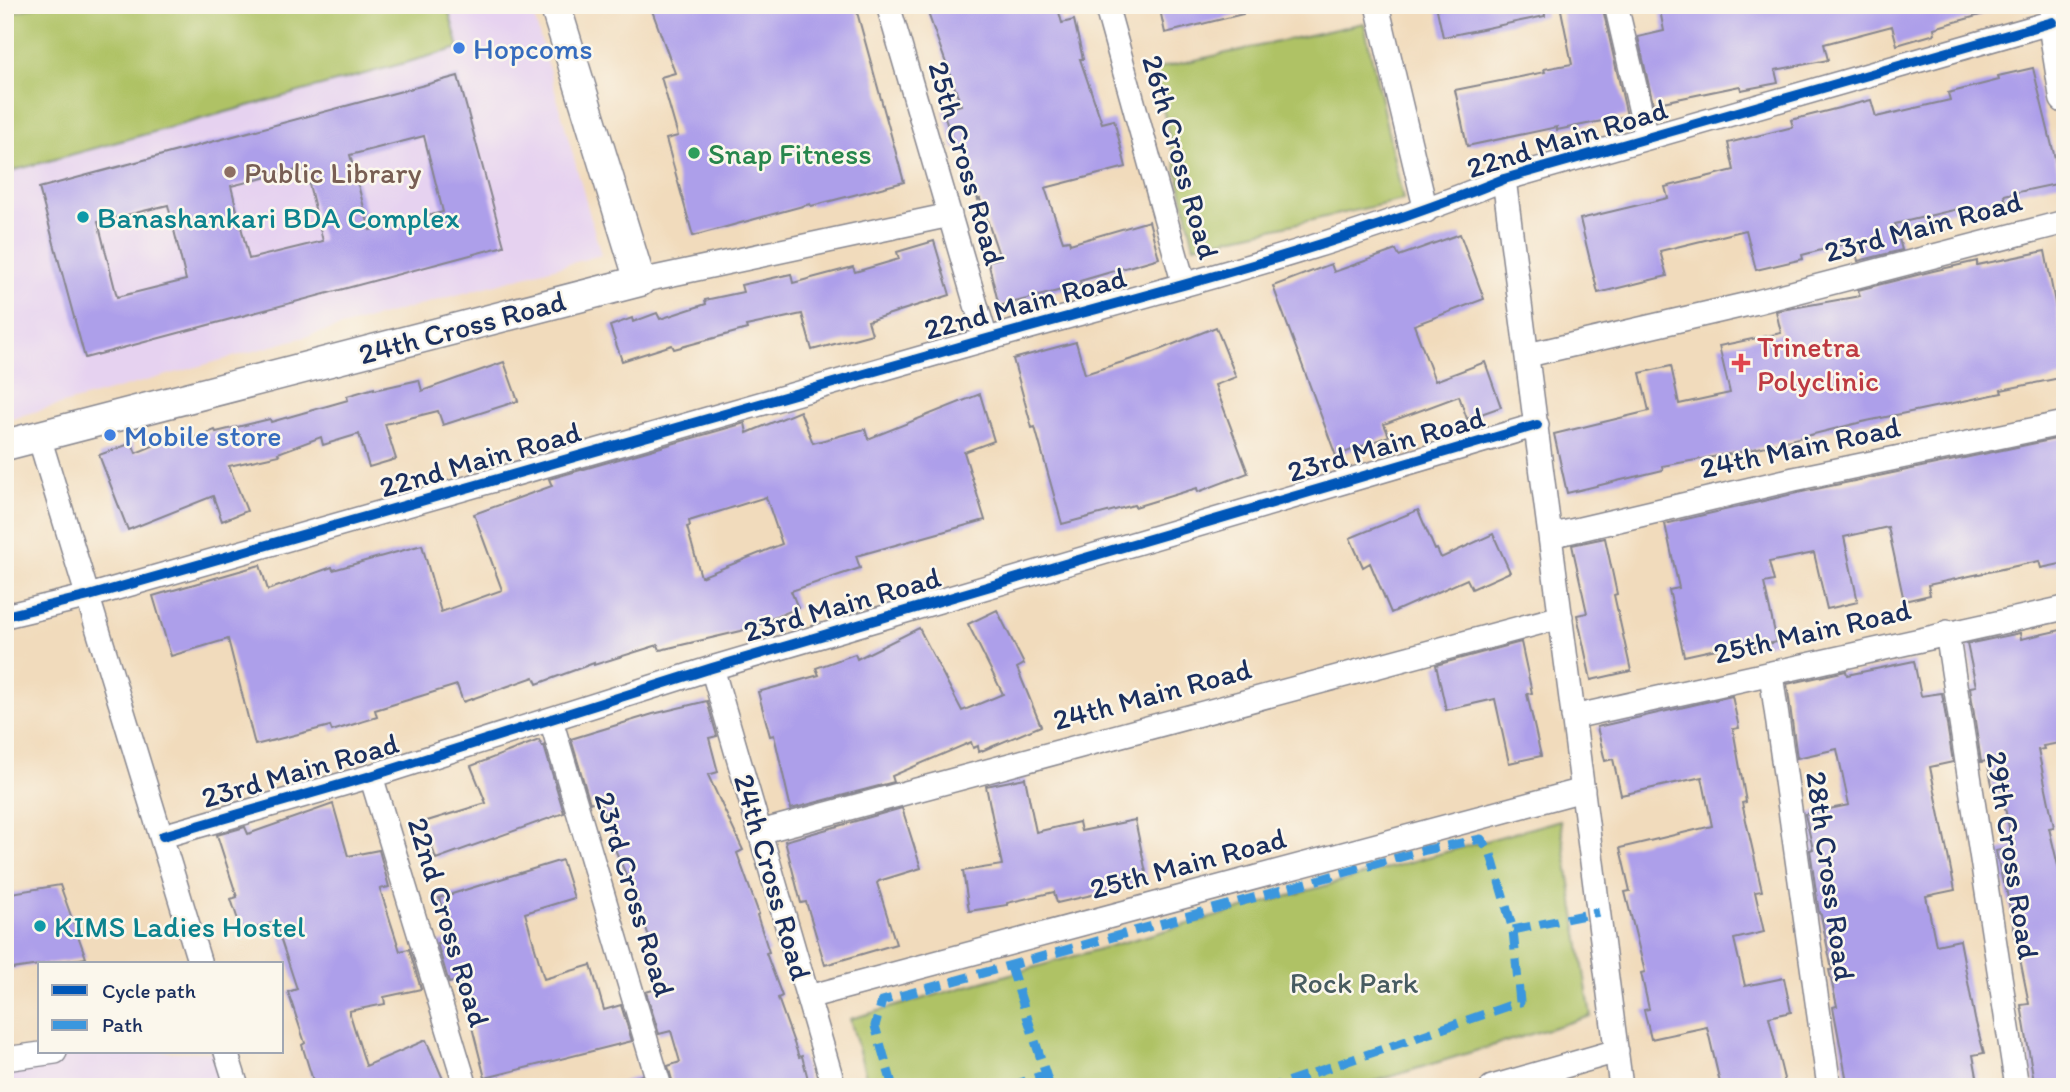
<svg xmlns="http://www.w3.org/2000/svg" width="2070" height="1092" viewBox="0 0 2070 1092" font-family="Itim,sans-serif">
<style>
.built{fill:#e6d2f0}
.green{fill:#afc265;stroke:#657862;stroke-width:2}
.building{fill:#ad9fea;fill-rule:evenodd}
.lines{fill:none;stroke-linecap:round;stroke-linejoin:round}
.minor-casing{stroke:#86858d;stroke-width:26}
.tertiary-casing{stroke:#86858d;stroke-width:33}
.minor{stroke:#fff;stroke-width:23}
.tertiary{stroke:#fff;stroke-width:30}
.quiet{stroke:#3a97de;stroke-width:9;stroke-dasharray:18 9;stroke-linecap:butt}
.cycleway-casing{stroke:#fbf7ec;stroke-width:15}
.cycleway{stroke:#0057b8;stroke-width:10}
.shop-dot{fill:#3f7fe0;stroke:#fbf7ec;stroke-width:2.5}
.leisure-dot{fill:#2e9e5b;stroke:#fbf7ec;stroke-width:2.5}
.education-dot{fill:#8d6e63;stroke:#fbf7ec;stroke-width:2.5}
.culture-dot{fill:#0f9aa8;stroke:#fbf7ec;stroke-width:2.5}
.health-dot{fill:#e0444e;stroke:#fbf7ec;stroke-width:2.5}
.labels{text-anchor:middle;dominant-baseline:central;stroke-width:5;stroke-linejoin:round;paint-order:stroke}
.shop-label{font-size:30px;fill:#366cbe;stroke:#fbf7ec;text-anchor:start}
.street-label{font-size:30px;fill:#1b2f5e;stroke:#fbf7ec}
.leisure-label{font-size:30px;fill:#27864d;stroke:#fbf7ec;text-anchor:start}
.education-label{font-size:30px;fill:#785e54;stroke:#fbf7ec;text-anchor:start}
.culture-label{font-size:30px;fill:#0d838f;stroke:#fbf7ec;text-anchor:start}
.health-label{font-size:30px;fill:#be3a42;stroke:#fbf7ec;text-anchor:start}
.park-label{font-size:30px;fill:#475b60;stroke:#fbf7ec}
</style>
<rect width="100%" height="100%" fill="#fbf7ec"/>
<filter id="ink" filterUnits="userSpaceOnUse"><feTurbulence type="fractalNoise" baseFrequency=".0143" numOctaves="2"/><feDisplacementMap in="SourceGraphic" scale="14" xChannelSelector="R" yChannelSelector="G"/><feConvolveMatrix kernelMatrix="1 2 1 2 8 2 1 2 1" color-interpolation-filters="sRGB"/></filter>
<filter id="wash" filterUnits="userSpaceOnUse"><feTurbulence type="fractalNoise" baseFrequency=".00686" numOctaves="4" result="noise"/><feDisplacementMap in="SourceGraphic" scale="28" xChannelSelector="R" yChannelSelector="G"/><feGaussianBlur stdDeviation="1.57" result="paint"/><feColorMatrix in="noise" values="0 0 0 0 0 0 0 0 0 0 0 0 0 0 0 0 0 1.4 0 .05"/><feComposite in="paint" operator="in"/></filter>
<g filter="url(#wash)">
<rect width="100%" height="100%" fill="#f1dbbc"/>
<path class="built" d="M 447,5 L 531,5 L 601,255 L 5,420 L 5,173 L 458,48 Z
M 55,1052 L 217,1052 L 228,1087 L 5,1087 L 5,1059 Z"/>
<path class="green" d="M 40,5 L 447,5 L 459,48 L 5,173 L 5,15 Z
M 1364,23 L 1403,200 L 1194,246 L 1154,69 Z
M 1560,820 L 1591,1016 L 1356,1087 L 869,1087 L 850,1019 Z"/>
<g id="blocks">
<path class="building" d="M 650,5 L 855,5 L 904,182 L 811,206 L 810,204 L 693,236 L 666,139 L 678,136 L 661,77 L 675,73 Z
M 947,5 L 1057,5 L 1062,23 L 1074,20 L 1083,59 L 1080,59 L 1102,123 L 1114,120 L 1126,167 L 1045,188 L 1063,241 L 1069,240 L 1070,244 L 1149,221 L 1159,258 L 1080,281 L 1081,285 L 999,306 L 988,261 L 1000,258 L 980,199 L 978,200 L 963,147 L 954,149 L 943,110 L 961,105 L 928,13 Z
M 1159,5 L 1242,5 L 1243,14 L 1165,33 Z
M 1436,5 L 1544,5 L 1545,16 L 1443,37 Z
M 1560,5 L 1602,5 L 1627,116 L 1557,130 L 1557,127 L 1467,146 L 1455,90 L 1545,72 L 1544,69 L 1572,64 Z
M 1659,5 L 1990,5 L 1991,12 L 1934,28 L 1935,34 L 1897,45 L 1892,26 L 1824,44 L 1828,60 L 1775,70 L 1778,83 L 1741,90 L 1740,86 L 1653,104 L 1638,37 L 1664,31 Z
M 2033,68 L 2061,183 L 2004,195 L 2007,206 L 1964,215 L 1962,208 L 1895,224 L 1902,250 L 1858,261 L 1853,242 L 1802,255 L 1803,259 L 1756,270 L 1746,230 L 1660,251 L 1667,276 L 1598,293 L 1580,219 L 1668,198 L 1665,187 L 1734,170 L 1728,143 L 1793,127 L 1791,120 L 1871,100 L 1876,117 L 1950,100 L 1948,93 L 1999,80 L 1998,76 Z
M 458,76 L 504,246 L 85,358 L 39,188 ZM 424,136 L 443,212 L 370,230 L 350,155 ZM 305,168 L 323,241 L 249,259 L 231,186 ZM 168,205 L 186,280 L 117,297 L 98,222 Z
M 1460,234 L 1484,299 L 1414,325 L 1435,381 L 1485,362 L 1501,407 L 1467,419 L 1459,396 L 1384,424 L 1389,436 L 1336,456 L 1273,286 L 1331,264 L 1334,272 L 1396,250 L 1399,256 Z
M 934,241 L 950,295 L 868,321 L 872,334 L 812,350 L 802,314 L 746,326 L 747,329 L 674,349 L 672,345 L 622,361 L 610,326 L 632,318 L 633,322 L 657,313 L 660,319 L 706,304 L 705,300 L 743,292 L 741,285 L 791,274 L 793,283 L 853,267 L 855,272 L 899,259 L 897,252 Z
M 2045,251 L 2065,354 L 2065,377 L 2001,390 L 2002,393 L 1862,422 L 1746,451 L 1662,466 L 1663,470 L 1567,493 L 1554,434 L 1649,411 L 1640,373 L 1671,366 L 1679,404 L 1730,393 L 1719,346 L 1781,333 L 1776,311 L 1860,296 L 1858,290 L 1933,271 L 1977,261 L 1977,265 Z
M 1216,327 L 1236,377 L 1215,385 L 1248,473 L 1198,492 L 1197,488 L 1135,507 L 1134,505 L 1062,524 L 1035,427 L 1032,428 L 1013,359 L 1076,342 L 1085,374 L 1154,352 Z
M 504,362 L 518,401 L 443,425 L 438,411 L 385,424 L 396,459 L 369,467 L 359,434 L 323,445 L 321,437 L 278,453 L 279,455 L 229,466 L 247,511 L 222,521 L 213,496 L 128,530 L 99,455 L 132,443 L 136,453 L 172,438 L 175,445 L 215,430 L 216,432 L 270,419 L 271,422 L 348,400 L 347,396 L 374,388 L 374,390 L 419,380 L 422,391 Z
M 980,394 L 994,441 L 964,452 L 985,520 L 856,556 L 860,568 L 791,591 L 798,608 L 741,631 L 660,650 L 658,645 L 594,665 L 594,663 L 537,684 L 534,677 L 463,702 L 457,685 L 375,710 L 377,717 L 332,731 L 330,726 L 255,745 L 228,639 L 171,656 L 153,596 L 260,565 L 268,590 L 332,567 L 333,570 L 422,545 L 441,612 L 502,590 L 474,514 L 552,486 L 549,479 L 745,423 L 747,433 L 800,411 L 813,443 L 865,429 L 868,439 ZM 766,497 L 782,544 L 701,577 L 687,527 L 690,526 L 689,521 Z
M 2065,437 L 2065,563 L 2041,568 L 2039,561 L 1928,585 L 1930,595 L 1904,601 L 1888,527 L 1844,537 L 1858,602 L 1827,609 L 1814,553 L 1769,562 L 1774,581 L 1764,583 L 1777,642 L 1749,648 L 1748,642 L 1684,656 L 1669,590 L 1679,588 L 1665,524 L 1797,493 Z
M 1418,510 L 1435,550 L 1437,549 L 1441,558 L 1493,534 L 1510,572 L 1472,589 L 1467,579 L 1391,613 L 1370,563 L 1363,567 L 1350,538 Z
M 1605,538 L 1617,594 L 1614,595 L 1631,671 L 1591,680 L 1577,615 L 1587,613 L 1572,545 Z
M 997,610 L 1024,664 L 1017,668 L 1041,726 L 979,752 L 978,746 L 973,748 L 971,742 L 892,776 L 894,782 L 791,809 L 774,735 L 770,736 L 758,692 L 819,675 L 816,668 L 855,654 L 857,659 L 919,628 L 962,711 L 1003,694 L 968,624 Z
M 2065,629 L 2065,742 L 2043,746 L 2044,749 L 2038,750 L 2054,827 L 2049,828 L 2065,895 L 2065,1087 L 2035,1087 L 2021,1005 L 2029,1004 L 2005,883 L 2003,883 L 1996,851 L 2013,847 L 2002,793 L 1994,794 L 1987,761 L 1981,762 L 1970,687 L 1976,686 L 1967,644 L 2020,633 L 2021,639 Z
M 1521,642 L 1532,693 L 1527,694 L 1541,756 L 1509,763 L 1495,699 L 1446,710 L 1436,665 Z
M 1914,661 L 1921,696 L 1942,693 L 1953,762 L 1930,767 L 1955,890 L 1926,896 L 1936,945 L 1960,940 L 1975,1019 L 1984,1053 L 1973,1055 L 1979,1087 L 1848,1087 L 1833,1007 L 1837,1006 L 1829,970 L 1832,970 L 1821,915 L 1819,913 L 1810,850 L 1813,849 L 1805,814 L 1849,805 L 1837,749 L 1797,758 L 1787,684 L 1846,671 L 1847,675 Z
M 1732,696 L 1739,728 L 1733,729 L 1746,802 L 1742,803 L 1762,891 L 1755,892 L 1764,932 L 1734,939 L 1745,986 L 1784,978 L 1791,1012 L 1769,1017 L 1786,1087 L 1721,1087 L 1707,1027 L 1651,1039 L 1644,1010 L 1649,1009 L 1641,973 L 1645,972 L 1625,892 L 1630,891 L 1620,848 L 1712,826 L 1702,777 L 1621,795 L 1613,759 L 1605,761 L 1597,727 Z
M 707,701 L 717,736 L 709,738 L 718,772 L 708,775 L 743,850 L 737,853 L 759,914 L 757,915 L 769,952 L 766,953 L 782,996 L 778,998 L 799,1057 L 802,1056 L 810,1087 L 674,1087 L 668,1066 L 680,1062 L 671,1031 L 659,1034 L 646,992 L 660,988 L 650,957 L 655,955 L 635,895 L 614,847 L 600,799 L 590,803 L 571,739 L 653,714 Z
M 539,740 L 542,747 L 544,746 L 564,813 L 436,859 L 424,822 L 486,803 L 471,766 Z
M 1025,778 L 1036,832 L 1079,822 L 1081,831 L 1135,820 L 1148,882 L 1057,903 L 1054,892 L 1007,903 L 1007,905 L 969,911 L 963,871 L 1002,865 L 986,786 Z
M 333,804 L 348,856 L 379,850 L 389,887 L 380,889 L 400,951 L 409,949 L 421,989 L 384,997 L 385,1004 L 349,1011 L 366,1066 L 426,1040 L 443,1079 L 425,1087 L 315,1087 L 302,1045 L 305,1043 L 288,992 L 297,989 L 275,922 L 242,932 L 231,899 L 237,897 L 217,835 L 245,827 L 248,834 Z
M 902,808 L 921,868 L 879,881 L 877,883 L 896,944 L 825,965 L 806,902 L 801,903 L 785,841 Z
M 562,860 L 574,898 L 525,913 L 544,979 L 591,965 L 604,1010 L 621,1005 L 632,1041 L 485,1078 L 460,980 L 449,983 L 437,943 L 453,939 L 439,898 Z
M 60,885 L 86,958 L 5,970 L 5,894 Z
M 642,1075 L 645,1087 L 618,1087 L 618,1083 Z"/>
</g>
</g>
<g filter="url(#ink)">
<use href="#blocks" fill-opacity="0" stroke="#86858d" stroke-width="2"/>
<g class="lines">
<g class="minor-casing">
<path id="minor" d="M 888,5 L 986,339
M 1106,5 L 1184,285
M 1377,5 L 1426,211
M 1616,5 L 1647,138
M 1504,179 L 1621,1087
M 640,281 L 950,215
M 1528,355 L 1757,302 L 2065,222
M 39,437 L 200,964
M 1550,536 L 1794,479 L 2065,423
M 5,616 L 89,596 C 379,513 669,430 959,347 C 1142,295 1328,251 1504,179 L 2053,22 L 2051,5
M 1947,632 L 2017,1087
M 712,668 L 834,1087
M 1771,674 L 1829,1087
M 1573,717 L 2065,608
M 551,720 L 660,1087
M 371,776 L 466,1087
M 760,832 L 1561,617
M 163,836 L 371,776 L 712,668 L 1537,425
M 808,997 L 1583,790
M 226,1052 L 237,1087
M 5,1059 L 55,1052
M 1492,1087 L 1617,1051"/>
</g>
<g class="tertiary-casing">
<path id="tertiary" d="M 2053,22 L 2065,98
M 5,445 L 640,281 L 555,5"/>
</g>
<use href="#minor" class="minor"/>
<use href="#tertiary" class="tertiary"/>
<path class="quiet" d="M 1513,930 L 1599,912
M 1010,964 L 1050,1087
M 893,1087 L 875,1026 L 882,1001 L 1426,850 L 1481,839 L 1490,851 L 1513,930 L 1520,1002 L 1272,1087
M 1009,1087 L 1046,1074"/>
<g class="cycleway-casing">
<path id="cycleway" d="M 5,616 L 89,596 C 379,513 669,430 959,347 C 1142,295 1328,251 1504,179 L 2053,22
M 163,836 L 371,776 L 712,668 L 1537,425"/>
</g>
<use href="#cycleway" class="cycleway"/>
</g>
</g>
<g class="shop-dot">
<circle cx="459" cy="48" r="7"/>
<circle cx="110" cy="435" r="7"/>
</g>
<circle class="leisure-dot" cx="694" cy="153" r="7"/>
<circle class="education-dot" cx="230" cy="172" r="7"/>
<g class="culture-dot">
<circle cx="83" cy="217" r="7"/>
<circle cx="40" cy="926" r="7"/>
</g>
<path class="health-dot" d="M1737.5 352.5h7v7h7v7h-7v7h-7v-7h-7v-7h7z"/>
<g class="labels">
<g class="shop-label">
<text x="473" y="48">Hopcoms</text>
<text x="124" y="435">Mobile store</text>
</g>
<g class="street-label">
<text transform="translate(1567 138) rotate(-17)">22nd Main Road</text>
<text transform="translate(1181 157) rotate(74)">26th Cross Road</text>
<text transform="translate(967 163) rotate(74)">25th Cross Road</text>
<text transform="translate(1923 226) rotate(-15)">23rd Main Road</text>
<text transform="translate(1025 303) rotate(-15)">22nd Main Road</text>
<text transform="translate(462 327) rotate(-15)">24th Cross Road</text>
<text transform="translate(1386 444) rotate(-16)">23rd Main Road</text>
<text transform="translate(1800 447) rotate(-12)">24th Main Road</text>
<text transform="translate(480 459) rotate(-16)">22nd Main Road</text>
<text transform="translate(842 604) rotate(-16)">23rd Main Road</text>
<text transform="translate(1812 631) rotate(-13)">25th Main Road</text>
<text transform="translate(1152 694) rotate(-15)">24th Main Road</text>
<text transform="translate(300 770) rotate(-16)">23rd Main Road</text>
<text transform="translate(2013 855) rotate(81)">29th Cross Road</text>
<text transform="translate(1188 863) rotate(-15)">25th Main Road</text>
<text transform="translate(1831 876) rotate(82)">28th Cross Road</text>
<text transform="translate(773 877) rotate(74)">24th Cross Road</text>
<text transform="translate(635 894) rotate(73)">23rd Cross Road</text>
<text transform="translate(449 922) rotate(73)">22nd Cross Road</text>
</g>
<g class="leisure-label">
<text x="708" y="153">Snap Fitness</text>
</g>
<g class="education-label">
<text x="244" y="172">Public Library</text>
</g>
<g class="culture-label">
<text x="97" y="217">Banashankari BDA Complex</text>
<text x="54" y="926">KIMS Ladies Hostel</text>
</g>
<g class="health-label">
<text x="1757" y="346">Trinetra<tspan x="1757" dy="34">Polyclinic</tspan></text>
</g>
<g class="park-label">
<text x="1354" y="982">Rock Park</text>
</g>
</g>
<rect width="2070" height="1092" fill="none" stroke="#fbf7ec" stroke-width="28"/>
<rect x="38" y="962" width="245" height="91" fill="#fbf7ec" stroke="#a1a7b3" stroke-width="2"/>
<rect x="52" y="985" width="35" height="10" fill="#0057b8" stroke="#a1a7b3" stroke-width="2"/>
<text x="102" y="998" font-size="21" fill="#1b2f5e">Cycle path</text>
<rect x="52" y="1020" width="35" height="10" fill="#3a97de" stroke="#a1a7b3" stroke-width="2"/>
<text x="102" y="1032" font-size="21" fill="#1b2f5e">Path</text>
</svg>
